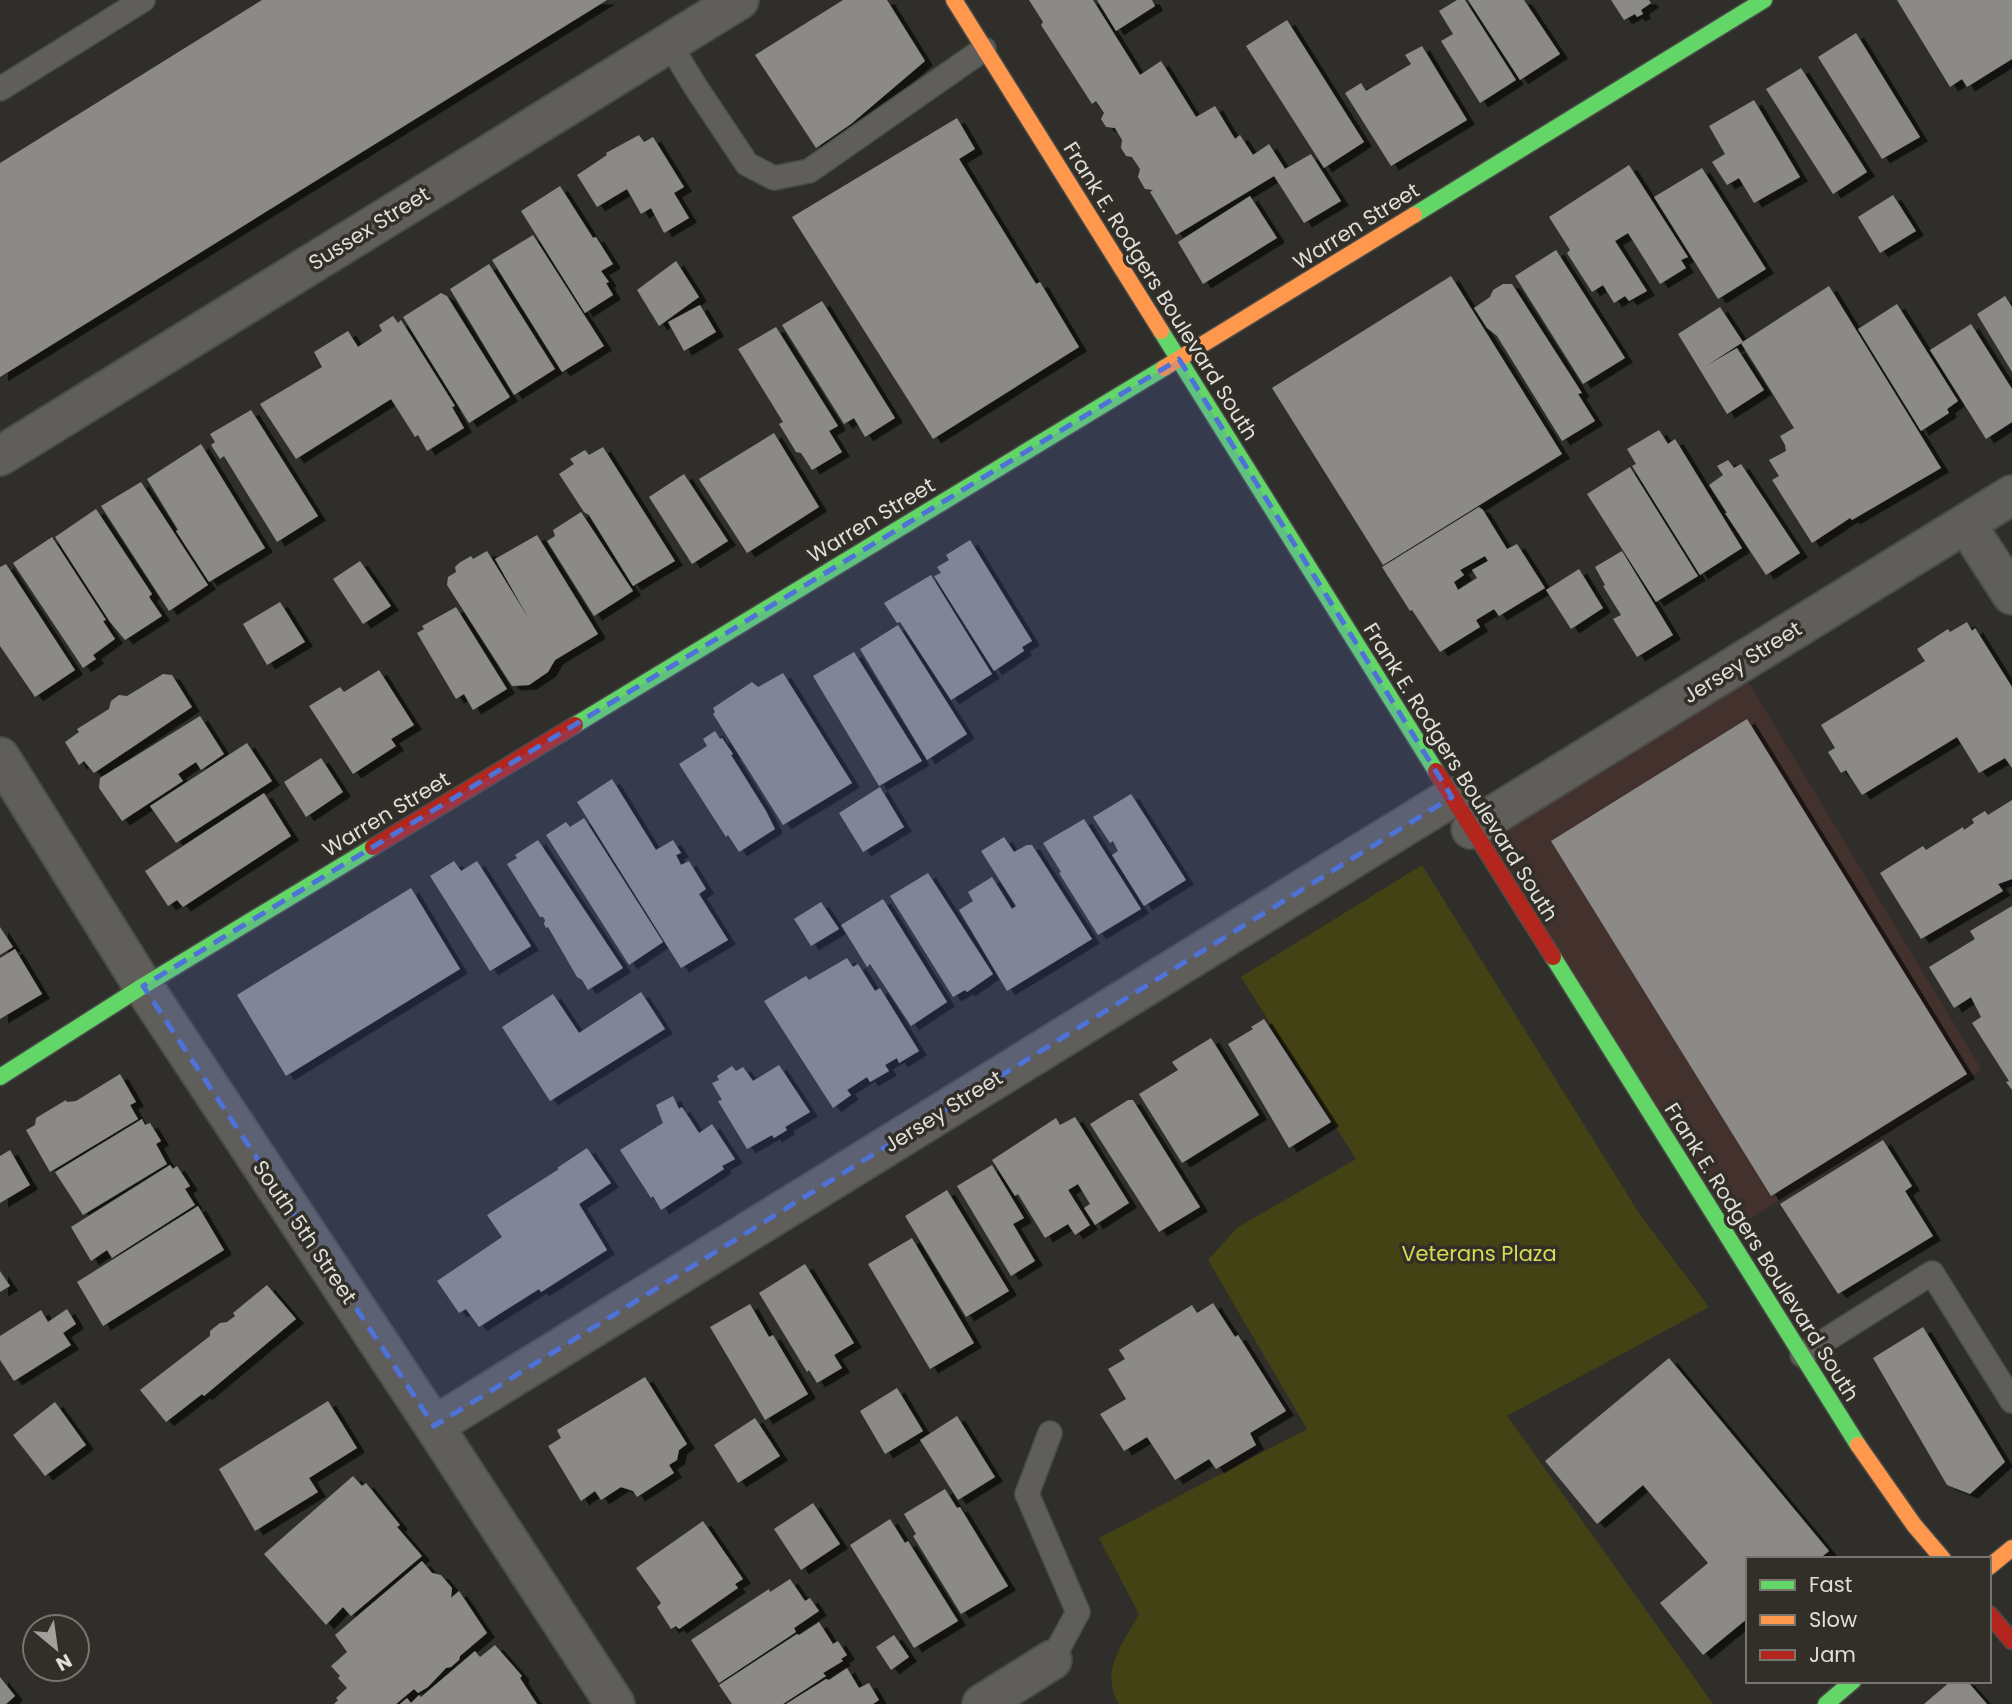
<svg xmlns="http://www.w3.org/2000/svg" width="2012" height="1704" viewBox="0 0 2012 1704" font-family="Poppins,sans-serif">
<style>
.education{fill:#42312c}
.green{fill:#424214}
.building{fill:#8c8a87;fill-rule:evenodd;filter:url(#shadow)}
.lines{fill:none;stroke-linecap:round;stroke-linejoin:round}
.lane-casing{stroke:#4b4b47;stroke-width:26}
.street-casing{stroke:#4b4b47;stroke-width:42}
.fast-casing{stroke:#4b4b47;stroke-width:19}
.slow-casing{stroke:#4b4b47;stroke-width:19}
.jam-casing{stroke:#4b4b47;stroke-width:19}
.lane{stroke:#5f5e5b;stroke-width:23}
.street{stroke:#5f5e5b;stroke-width:38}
.fast{stroke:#63d668;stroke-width:16}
.slow{stroke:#ff974d;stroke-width:16}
.jam{stroke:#b3261e;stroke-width:16}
.marked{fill:#4e72d8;fill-opacity:0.2;stroke:#4e72d8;stroke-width:5;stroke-dasharray:14 9;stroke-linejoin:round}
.labels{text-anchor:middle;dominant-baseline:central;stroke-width:7;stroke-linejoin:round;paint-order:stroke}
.street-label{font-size:21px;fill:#dfded9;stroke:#312f28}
.park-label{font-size:21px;fill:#d8db53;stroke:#312f28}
</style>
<defs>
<filter id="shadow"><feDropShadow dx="8" dy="4.5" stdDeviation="0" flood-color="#0009"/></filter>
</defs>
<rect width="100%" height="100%" fill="#2f2e2a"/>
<path class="education" d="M 1742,671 L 1982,1070 L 1735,1229 L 1481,831 Z"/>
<path class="green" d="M 1422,865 L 1639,1213 L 1709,1307 L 1507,1416 L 1713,1704 L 1119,1704 C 1099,1672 1123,1643 1139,1614 L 1099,1538 L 1307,1429 L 1208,1260 L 1238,1227 L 1356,1159 L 1241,977 Z"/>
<path class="building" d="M 262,0 L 607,0 L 0,377 L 0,163 Z
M 843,0 L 887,0 L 925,61 L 851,124 L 816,148 L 755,55 Z
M 1029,0 L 1093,0 L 1140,75 L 1161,61 L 1196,117 L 1215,106 L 1235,139 L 1240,135 L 1253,155 L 1269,144 L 1285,169 L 1311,154 L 1341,201 L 1304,223 L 1274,176 L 1176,235 L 1150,192 L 1153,190 L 1145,189 L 1138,177 L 1140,169 L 1132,157 L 1126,156 L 1121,148 L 1122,140 L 1115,128 L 1106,127 L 1101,119 L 1104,113 L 1096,101 L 1092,104 L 1041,25 L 1043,22 Z
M 1097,0 L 1152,0 L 1155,6 L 1116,31 Z
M 1457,0 L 1465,0 L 1516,80 L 1480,103 L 1441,41 L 1453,34 L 1439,11 Z
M 1468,0 L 1524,0 L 1560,54 L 1520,80 Z
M 1611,0 L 1649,0 L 1651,3 L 1641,10 L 1643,14 L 1637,17 L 1635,14 L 1624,20 Z
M 1897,0 L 2012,0 L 2012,59 L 1967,87 L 1962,79 L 1950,87 Z
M 1287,20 L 1364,142 L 1324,168 L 1246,46 Z
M 1856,33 L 1920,137 L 1882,159 L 1818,57 Z
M 1422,46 L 1467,120 L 1391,166 L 1345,93 L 1361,83 L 1366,91 L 1411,64 L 1405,55 Z
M 1801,68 L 1867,172 L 1833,194 L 1766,89 Z
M 1754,100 L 1800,177 L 1754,203 L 1739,178 L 1727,185 L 1712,162 L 1725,154 L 1709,126 Z
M 957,118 L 975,149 L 959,159 L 1036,284 L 1040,282 L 1079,347 L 933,439 L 792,217 Z
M 639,135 L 644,142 L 653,137 L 684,187 L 674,193 L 689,218 L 664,233 L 651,208 L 641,214 L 627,189 L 597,207 L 577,175 L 607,155 L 606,153 Z
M 1629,165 L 1688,257 L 1681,260 L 1686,268 L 1660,284 L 1628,233 L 1615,241 L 1647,291 L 1629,301 L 1625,296 L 1614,303 L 1603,285 L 1592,292 L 1567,253 L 1570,250 L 1549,217 Z
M 1702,168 L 1766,269 L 1718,299 L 1654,197 Z
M 560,186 L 593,238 L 596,237 L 613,264 L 601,271 L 609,282 L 606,283 L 613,295 L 585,313 L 521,211 Z
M 1893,195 L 1916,231 L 1880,253 L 1858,217 Z
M 1250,196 L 1277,238 L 1203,284 L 1178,242 Z
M 533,235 L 604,346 L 562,372 L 492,260 Z
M 1556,250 L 1625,358 L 1583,384 L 1515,276 Z
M 676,261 L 699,297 L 659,326 L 637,290 Z
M 489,264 L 555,369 L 514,395 L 450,289 Z
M 1451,276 L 1562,454 L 1383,565 L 1272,388 Z
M 1503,284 L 1512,284 L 1582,393 L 1578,394 L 1595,421 L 1562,441 L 1497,336 L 1487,328 L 1474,308 L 1490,297 L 1493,290 Z
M 1829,286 L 1941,468 L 1852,520 L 1850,518 L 1812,543 L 1772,480 L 1779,476 L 1769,460 L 1786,451 L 1785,445 L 1780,436 L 1794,428 L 1741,343 Z
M 441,293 L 447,296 L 510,397 L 469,423 L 403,317 Z
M 2005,296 L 2012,307 L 2012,372 L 1977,314 Z
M 822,301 L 895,418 L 865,437 L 854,418 L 844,424 L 782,325 Z
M 1897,304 L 1958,401 L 1947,409 L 1949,413 L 1921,431 L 1858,329 Z
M 700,305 L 716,332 L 684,351 L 668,322 Z
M 1720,307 L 1743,342 L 1706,366 L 1737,348 L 1764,390 L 1727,414 L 1678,334 Z
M 393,316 L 398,323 L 401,320 L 455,406 L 452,407 L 464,428 L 427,451 L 418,435 L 415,437 L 391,399 L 296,459 L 260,404 L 322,367 L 314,352 L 348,331 L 358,347 L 382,331 L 379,325 Z
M 1971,324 L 2012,389 L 2012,422 L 1986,439 L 1930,350 Z
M 776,327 L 838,426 L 829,431 L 842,452 L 812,470 L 801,453 L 796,452 L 779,424 L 783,422 L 738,349 Z
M 251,410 L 318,516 L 277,542 L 224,456 L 220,459 L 211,445 L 215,442 L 210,434 Z
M 1659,430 L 1668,444 L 1675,439 L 1742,548 L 1700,575 L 1632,466 L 1636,464 L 1627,449 Z
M 774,433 L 819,507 L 747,553 L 699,479 Z
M 201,444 L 265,548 L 209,582 L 176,531 L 178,530 L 147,479 Z
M 603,447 L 675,561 L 633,586 L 589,515 L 584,512 L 559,474 L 574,464 L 570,459 L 585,450 L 589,455 Z
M 1728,460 L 1734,468 L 1741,464 L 1800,553 L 1766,575 L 1725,513 L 1727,513 L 1709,485 L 1723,475 L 1717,466 Z
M 1630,467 L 1698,576 L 1656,602 L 1587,494 Z
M 684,474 L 728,541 L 692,564 L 649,497 Z
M 141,482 L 208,585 L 169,611 L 101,506 Z
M 1479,507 L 1483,510 L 1507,549 L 1517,544 L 1545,588 L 1499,616 L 1494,609 L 1476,620 L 1480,627 L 1440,652 L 1412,610 L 1410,611 L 1382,567 ZM 1485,556 L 1488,561 L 1472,570 L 1477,578 L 1458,590 L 1454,582 L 1464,575 L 1460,570 Z
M 96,509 L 152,594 L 149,597 L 162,616 L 125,640 L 110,622 L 55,537 Z
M 581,512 L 633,591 L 594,616 L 547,541 L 555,536 L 553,530 Z
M 537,535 L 598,634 L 555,660 L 548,672 L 529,685 L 512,686 L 447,585 L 448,577 L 456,572 L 455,567 L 459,563 L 471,556 L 473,559 L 487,551 L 529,619 L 495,559 Z
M 52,537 L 106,620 L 103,621 L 115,639 L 93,655 L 96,659 L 83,668 L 13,563 Z
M 970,540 L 1032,641 L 1022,647 L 1024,651 L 994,671 L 934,576 L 941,573 L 937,567 L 949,560 L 946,555 Z
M 1622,551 L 1673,635 L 1637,657 L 1613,619 L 1621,615 L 1603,586 L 1605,585 L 1595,567 Z
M 360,561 L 391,606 L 363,624 L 333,579 Z
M 6,564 L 75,670 L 35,697 L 0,646 L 0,567 Z
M 1579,569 L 1603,608 L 1571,629 L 1546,590 Z
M 931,575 L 992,674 L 951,700 L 900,622 L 897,623 L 884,603 Z
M 280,602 L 305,642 L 267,665 L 243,624 Z
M 456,607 L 507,689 L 473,710 L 464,694 L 456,699 L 417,633 L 424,629 L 422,626 Z
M 1967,622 L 1972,631 L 1975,628 L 2012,687 L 2012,768 L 2005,758 L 1979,773 L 1957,737 L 1862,795 L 1846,770 L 1841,773 L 1828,752 L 1835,748 L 1821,725 L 1925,661 L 1917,649 L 1948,629 L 1950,632 Z
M 898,625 L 967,734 L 927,760 L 860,649 Z
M 854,652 L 922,761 L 879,786 L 813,676 Z
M 379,670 L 414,725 L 391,739 L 396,746 L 353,774 L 309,706 L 340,687 L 344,692 Z
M 783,673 L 852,783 L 783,825 L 713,714 L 715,712 L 713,708 L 752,682 L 758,687 Z
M 163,674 L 172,675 L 192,707 L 94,773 L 84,761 L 79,765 L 65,742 L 79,732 L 77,729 L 109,709 L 111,701 L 119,695 L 127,696 Z
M 200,716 L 224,754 L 201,770 L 196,762 L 178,774 L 183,781 L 122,821 L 99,788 L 100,778 Z
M 1747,719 L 1967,1074 L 1771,1196 L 1551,841 Z
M 715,731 L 720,739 L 722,738 L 733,754 L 731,755 L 766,811 L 775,829 L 739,852 L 728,835 L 726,837 L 679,764 L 707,746 L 703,739 Z
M 247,743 L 272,781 L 176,843 L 150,806 Z
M 321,758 L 343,792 L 306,817 L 284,782 Z
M 612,779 L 656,850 L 673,840 L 681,853 L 676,855 L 681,865 L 689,861 L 706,889 L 699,894 L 728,940 L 681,968 L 577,802 Z
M 880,787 L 904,827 L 863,852 L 839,813 Z
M 264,793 L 291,836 L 183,907 L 177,900 L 168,906 L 145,871 Z
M 1131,794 L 1186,880 L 1144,906 L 1112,855 L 1118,851 L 1113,841 L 1110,843 L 1093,817 Z
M 2012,800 L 2012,879 L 1998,884 L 2003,891 L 1921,939 L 1880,873 L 1923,846 L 1926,850 L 1963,827 L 1964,830 L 1974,823 L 1972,819 L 1985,811 L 1988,815 Z
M 584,818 L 663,942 L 629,965 L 546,835 L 566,822 L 570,827 Z
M 1084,819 L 1141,909 L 1098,935 L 1059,873 L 1061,872 L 1043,843 Z
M 1004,837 L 1014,852 L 1027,845 L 1032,845 L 1092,939 L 1007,991 L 959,910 L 973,901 L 968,892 L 992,877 L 1012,909 L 1016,906 L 981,851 Z
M 538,840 L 623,968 L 588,990 L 582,980 L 577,977 L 548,927 L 546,928 L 544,924 L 545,920 L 543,917 L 540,917 L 507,864 L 517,858 L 515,855 Z
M 454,861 L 461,871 L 477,861 L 531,946 L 490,971 L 430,876 Z
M 928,873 L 993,974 L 967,992 L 965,990 L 953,997 L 890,896 Z
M 411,888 L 460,969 L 286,1076 L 237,995 Z
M 883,899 L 947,1002 L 911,1026 L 870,964 L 867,967 L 841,925 Z
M 821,902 L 839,929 L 811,946 L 794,919 Z
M 2012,906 L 2012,1090 L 2006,1082 L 2009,1081 L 1972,1023 L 1981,1017 L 1971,997 L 1954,1008 L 1929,967 L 1975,939 L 1970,931 Z
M 0,927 L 13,947 L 0,955 Z
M 15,949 L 42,994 L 0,1019 L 0,958 Z
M 847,958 L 853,967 L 858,964 L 875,991 L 880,988 L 919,1051 L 899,1063 L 897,1058 L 885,1065 L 889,1071 L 870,1082 L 867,1077 L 847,1090 L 851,1095 L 833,1108 L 764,1001 L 806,976 L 809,980 Z
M 641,992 L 665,1029 L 550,1101 L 502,1027 L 553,994 L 579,1033 Z
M 1264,1019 L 1331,1122 L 1289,1148 L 1228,1044 L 1253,1029 L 1251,1027 Z
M 1211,1038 L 1259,1115 L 1182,1163 L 1139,1094 L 1178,1070 L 1172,1062 Z
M 779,1065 L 810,1112 L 785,1127 L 787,1130 L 774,1138 L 772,1135 L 747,1149 L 718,1101 L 722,1100 L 712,1083 L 719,1080 L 717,1076 L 732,1066 L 736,1071 L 743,1067 L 753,1081 Z
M 120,1074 L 136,1102 L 130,1105 L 138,1119 L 50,1172 L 26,1130 L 35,1125 L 36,1118 L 66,1100 L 67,1102 L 76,1101 Z
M 673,1096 L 679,1109 L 682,1107 L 699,1133 L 712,1124 L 735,1159 L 722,1166 L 724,1169 L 661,1210 L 653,1196 L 651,1198 L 620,1150 L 663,1123 L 656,1105 Z
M 1128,1100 L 1133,1100 L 1200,1207 L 1159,1232 L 1090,1124 Z
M 1075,1117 L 1129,1203 L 1095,1225 L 1084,1208 L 1090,1204 L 1078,1184 L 1068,1190 L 1090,1225 L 1075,1235 L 1068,1224 L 1045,1238 L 1018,1194 L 1015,1196 L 992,1160 L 1056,1118 L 1060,1125 Z
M 142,1119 L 145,1125 L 150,1123 L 161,1141 L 156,1144 L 167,1164 L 83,1215 L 55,1172 Z
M 1883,1140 L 1912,1186 L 1905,1191 L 1933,1236 L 1838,1294 L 1780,1204 Z
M 587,1148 L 611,1183 L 579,1204 L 607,1250 L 541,1292 L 539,1289 L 479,1327 L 466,1309 L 459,1313 L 437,1281 L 502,1237 L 487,1215 L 559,1169 L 557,1168 Z
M 10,1150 L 30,1185 L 0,1203 L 0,1156 Z
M 170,1165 L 173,1169 L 177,1166 L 190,1186 L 185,1189 L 195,1205 L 112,1258 L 107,1250 L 91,1261 L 71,1227 Z
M 992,1165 L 1024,1218 L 1013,1224 L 1035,1261 L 1011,1276 L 957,1186 Z
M 947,1190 L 1009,1291 L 966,1317 L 905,1216 Z
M 198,1206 L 224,1250 L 103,1326 L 77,1282 Z
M 912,1238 L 974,1343 L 930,1369 L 868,1264 Z
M 805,1264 L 854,1343 L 834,1355 L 842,1368 L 817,1383 L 809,1370 L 807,1372 L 759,1293 Z
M 0,1271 L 10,1286 L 0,1292 Z
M 267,1285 L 296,1319 L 204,1396 L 202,1394 L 166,1422 L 140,1390 L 210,1336 L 210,1331 L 220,1323 L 227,1322 L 235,1316 L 233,1313 Z
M 1213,1303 L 1235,1337 L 1238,1335 L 1286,1411 L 1250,1433 L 1256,1445 L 1216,1469 L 1209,1459 L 1175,1480 L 1147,1437 L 1124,1451 L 1100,1414 L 1126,1399 L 1108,1369 L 1125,1359 L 1119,1350 L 1192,1305 L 1197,1313 Z
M 750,1304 L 769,1337 L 773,1335 L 808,1394 L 765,1420 L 710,1327 Z
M 67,1309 L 76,1324 L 63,1333 L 71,1345 L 14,1381 L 0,1360 L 0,1336 L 41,1310 L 48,1322 Z
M 1923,1327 L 2005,1462 L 1970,1494 L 1947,1485 L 1873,1358 Z
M 1669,1358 L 1829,1551 L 1819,1559 L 1748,1559 L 1748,1618 L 1703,1655 L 1660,1603 L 1708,1563 L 1643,1485 L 1597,1524 L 1545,1461 Z
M 645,1377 L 687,1444 L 679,1450 L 677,1460 L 669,1465 L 674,1473 L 637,1497 L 633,1491 L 621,1487 L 601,1500 L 595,1491 L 581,1501 L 548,1446 L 561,1438 L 557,1430 Z
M 897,1388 L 923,1431 L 885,1454 L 860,1411 Z
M 328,1401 L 357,1448 L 309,1478 L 318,1492 L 255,1531 L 219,1469 Z
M 55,1402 L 86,1445 L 45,1476 L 13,1435 Z
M 957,1416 L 995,1477 L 958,1500 L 920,1440 Z
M 755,1418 L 780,1456 L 738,1483 L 714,1445 Z
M 353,1476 L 362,1486 L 366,1483 L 400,1525 L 397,1527 L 422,1556 L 351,1616 L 343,1607 L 326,1625 L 264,1554 Z
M 945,1489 L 957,1508 L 960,1507 L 1008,1586 L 961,1614 L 913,1536 L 916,1534 L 904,1514 Z
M 813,1503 L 840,1544 L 801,1570 L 774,1529 Z
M 890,1519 L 905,1543 L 908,1541 L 958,1621 L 914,1648 L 850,1545 Z
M 703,1521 L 743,1579 L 735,1584 L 738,1588 L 679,1629 L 676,1626 L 671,1629 L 657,1607 L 661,1603 L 636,1568 Z
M 422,1561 L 432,1573 L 441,1575 L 452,1588 L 451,1598 L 459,1591 L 487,1633 L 460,1656 L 459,1660 L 451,1667 L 446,1668 L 428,1687 L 418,1693 L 414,1689 L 396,1704 L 334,1704 L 338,1700 L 336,1698 L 347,1688 L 338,1678 L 340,1676 L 331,1666 L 347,1652 L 335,1635 Z
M 790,1579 L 805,1601 L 810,1598 L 819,1611 L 794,1628 L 796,1632 L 719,1683 L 691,1640 L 769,1589 L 770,1592 Z
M 819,1622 L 833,1644 L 838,1641 L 847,1655 L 841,1659 L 843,1661 L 823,1673 L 826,1676 L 783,1704 L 732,1704 L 719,1685 L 797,1634 L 799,1635 Z
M 894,1635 L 909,1657 L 891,1670 L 876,1647 Z
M 495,1645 L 522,1676 L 520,1678 L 537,1704 L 400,1704 L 407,1698 L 411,1703 L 419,1695 L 421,1697 L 475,1651 L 480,1657 Z
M 847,1668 L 859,1688 L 869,1683 L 879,1700 L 873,1704 L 786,1704 L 826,1679 L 829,1680 Z
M 0,1677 L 15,1696 L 6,1704 L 0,1704 Z
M 1951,1681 L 1967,1681 L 1987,1704 L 1924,1704 Z"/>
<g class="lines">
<g class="lane-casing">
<path id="lane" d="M 669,43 L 695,86 L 747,164 L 774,178 L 809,171 L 984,49
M 0,89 L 143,0
M 1802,1355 L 1932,1273 L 2012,1401
M 1050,1433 L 1027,1494 L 1078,1612 L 1052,1660"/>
</g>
<g class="street-casing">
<path id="street" d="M 0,456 L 739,0
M 1966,524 L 2012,595
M 0,757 L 143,986 L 434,1426 L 615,1704
M 1471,829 L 2012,495
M 434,1426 L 1452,797
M 982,1704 L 1052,1660"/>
</g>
<g class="fast-casing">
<path id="fast" d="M 1414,215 L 1764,0
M 1161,331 L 1436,771
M 575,725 L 1164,368
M 1553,957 L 1858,1445
M 0,1077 L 143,986 L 373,847
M 1826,1704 L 1853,1681"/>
</g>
<g class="slow-casing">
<path id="slow" d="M 954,0 L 1161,331
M 1164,368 L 1414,215
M 1858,1445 L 1914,1525 L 1943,1559
M 1989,1567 L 2012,1548"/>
</g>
<g class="jam-casing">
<path id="jam" d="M 1436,771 L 1553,957
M 373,847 L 575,725
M 1989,1614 L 2012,1641"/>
</g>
<use href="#lane" class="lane"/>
<use href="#street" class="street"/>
<use href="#fast" class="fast"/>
<use href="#slow" class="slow"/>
<use href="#jam" class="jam"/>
</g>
<path class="marked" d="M 1179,359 L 1452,797 L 434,1426 L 143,986 Z"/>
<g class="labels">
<g class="street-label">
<text transform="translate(1356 226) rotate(-32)">Warren Street</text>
<text transform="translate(369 228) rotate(-32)">Sussex Street</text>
<text transform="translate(1161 291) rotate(58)">Frank E. Rodgers Boulevard South</text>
<text transform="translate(871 520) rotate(-31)">Warren Street</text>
<text transform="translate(1742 662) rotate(-32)">Jersey Street</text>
<text transform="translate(1461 772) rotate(58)">Frank E. Rodgers Boulevard South</text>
<text transform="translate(386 814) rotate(-31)">Warren Street</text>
<text transform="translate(943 1111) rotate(-32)">Jersey Street</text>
<text transform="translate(305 1232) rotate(56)">South 5th Street</text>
<text transform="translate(1762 1252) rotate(58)">Frank E. Rodgers Boulevard South</text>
</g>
<g class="park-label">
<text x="1479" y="1253">Veterans Plaza</text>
</g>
</g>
<rect x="1746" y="1557" width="245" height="126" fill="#312f28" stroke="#77756f" stroke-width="2"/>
<rect x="1760" y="1580" width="35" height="10" fill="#63d668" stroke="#77756f" stroke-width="2"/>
<text x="1809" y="1592" font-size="21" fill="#dfded9">Fast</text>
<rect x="1760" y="1615" width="35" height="10" fill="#ff974d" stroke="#77756f" stroke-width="2"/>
<text x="1809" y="1627" font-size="21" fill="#dfded9">Slow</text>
<rect x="1760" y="1650" width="35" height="10" fill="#b3261e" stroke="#77756f" stroke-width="2"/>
<text x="1809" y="1662" font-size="21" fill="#dfded9">Jam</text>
<g transform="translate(56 1648) rotate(151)"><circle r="33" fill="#312f28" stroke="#77756f" stroke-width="2"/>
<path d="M0-5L12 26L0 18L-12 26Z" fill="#a1a09c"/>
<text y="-10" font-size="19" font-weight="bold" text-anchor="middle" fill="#dfded9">N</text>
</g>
</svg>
